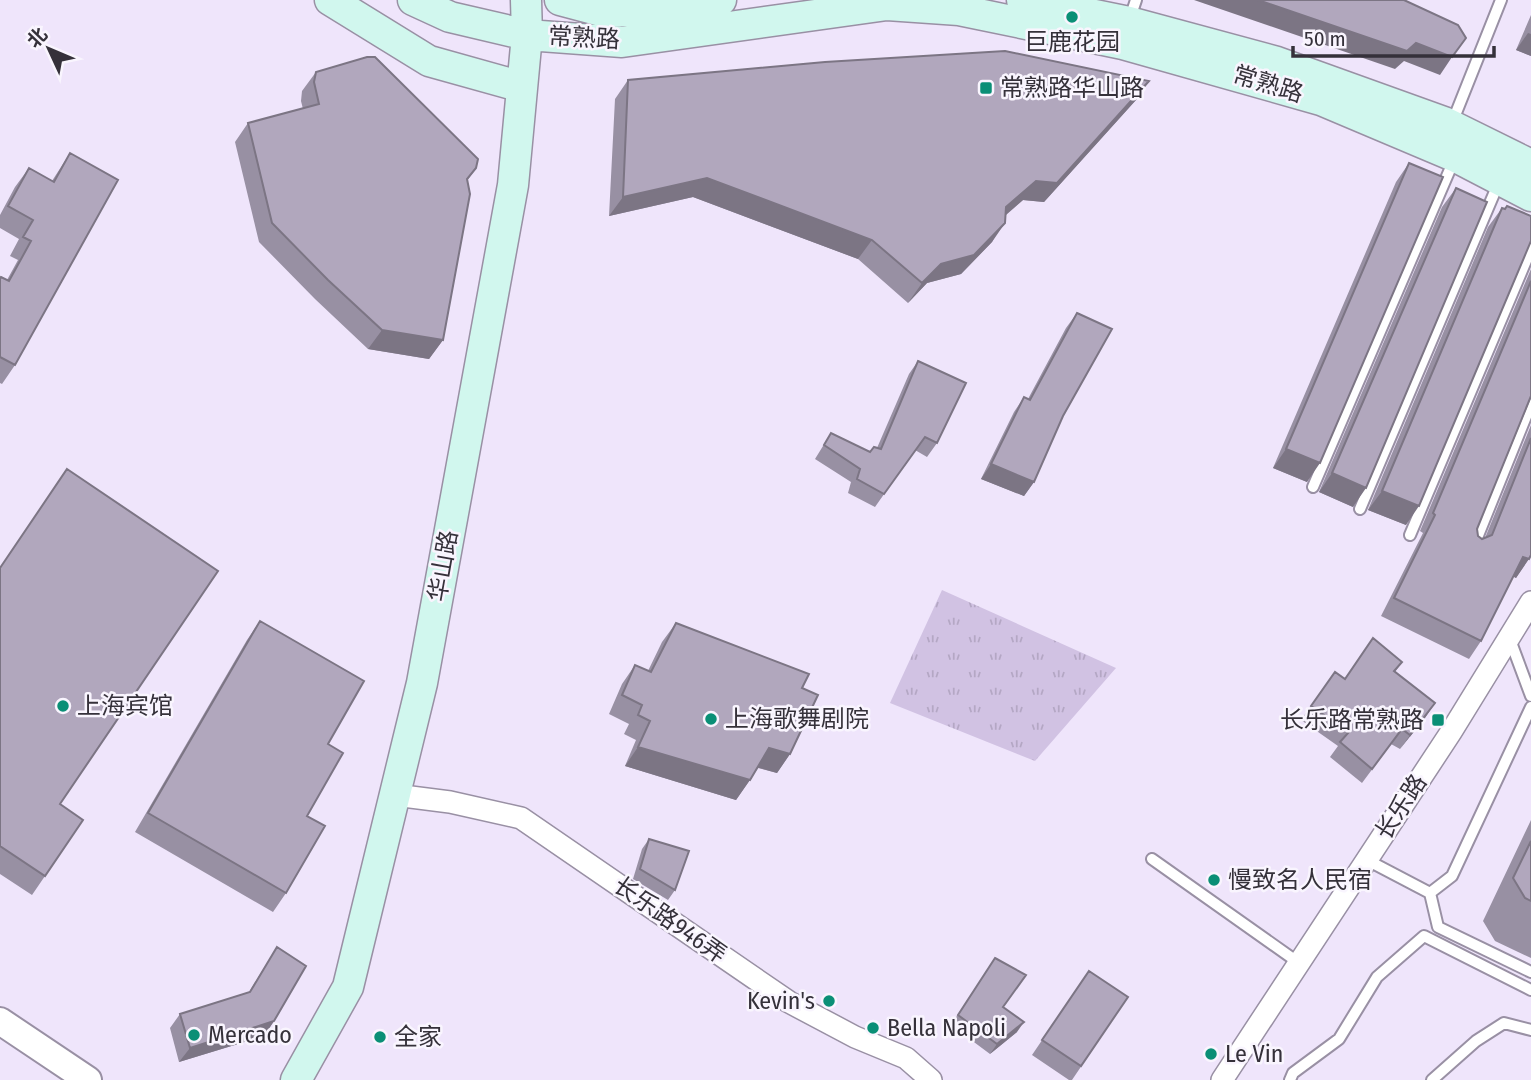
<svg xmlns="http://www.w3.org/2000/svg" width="1531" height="1080" viewBox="0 0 1531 1080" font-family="'Fira Sans Condensed','Noto Sans SC',sans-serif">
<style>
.park{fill:url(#park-tufts)}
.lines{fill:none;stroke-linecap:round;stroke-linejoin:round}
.service-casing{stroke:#9990a4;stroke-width:14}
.minor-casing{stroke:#9990a4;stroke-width:24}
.tertiary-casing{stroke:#9990a4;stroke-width:30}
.secondary-casing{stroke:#9990a4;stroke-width:33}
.service{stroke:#fff;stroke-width:10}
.minor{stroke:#fff;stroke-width:21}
.tertiary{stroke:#fff;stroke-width:26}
.secondary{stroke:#d1f7ee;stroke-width:30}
.wall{fill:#9890a3}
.shaded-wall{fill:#7c7584}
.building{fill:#b1a7bd;stroke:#7c7584;stroke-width:2}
.poi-dot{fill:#0a8f76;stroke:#f9f5fe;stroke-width:2.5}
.labels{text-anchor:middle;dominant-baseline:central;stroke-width:5;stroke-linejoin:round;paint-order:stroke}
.street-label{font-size:24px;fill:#35313a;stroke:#f9f5fe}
.poi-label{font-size:24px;fill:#35313a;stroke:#f9f5fe;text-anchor:start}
</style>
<defs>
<pattern id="park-tufts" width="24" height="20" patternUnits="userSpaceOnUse" patternTransform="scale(1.75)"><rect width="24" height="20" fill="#d1c2e3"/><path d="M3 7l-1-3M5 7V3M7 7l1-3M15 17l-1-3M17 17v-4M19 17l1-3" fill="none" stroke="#b4a7c4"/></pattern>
</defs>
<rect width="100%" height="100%" fill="#efe5fb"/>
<path class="park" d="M 942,590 L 1116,668 L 1035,761 L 890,703 Z"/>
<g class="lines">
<g class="service-casing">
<path id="service" d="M 1129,21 L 1136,0
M 1452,123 L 1501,0
M 1313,487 L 1454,160
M 1360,509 L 1499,182
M 1410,535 L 1531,249
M 1473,548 L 1531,404
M 1509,637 L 1531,696
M 1152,859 L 1299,963
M 1367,860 L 1430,893 L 1438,927 L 1531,972
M 1430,893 L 1452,876 L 1531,707
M 1290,1080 L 1293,1073 L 1339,1039 L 1377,977 L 1424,936 L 1531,990
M 1432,1080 L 1476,1041 L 1504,1023 L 1531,1030"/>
</g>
<g class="minor-casing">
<path id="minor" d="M 395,795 L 450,802 L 521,818 L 789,1002 L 855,1037 L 906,1058 L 931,1080
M 1222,1080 L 1451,732 L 1531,602"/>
</g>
<g class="tertiary-casing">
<path id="tertiary" d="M 0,1021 L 88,1080"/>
</g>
<g class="secondary-casing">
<path id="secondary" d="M 330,0 L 429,61 L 522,87
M 413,0 L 450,17 L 527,35 L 622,42 L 887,5 L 959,10 L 1123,44 L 1321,100 L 1456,157 L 1531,196
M 560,0 L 605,12 L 682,9 L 721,0
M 1022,0 L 1129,22 L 1277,62 L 1444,122 L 1531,165
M 296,1080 L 348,987 L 422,683 L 513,185 L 527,35 L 526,0"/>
</g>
<use href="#service" class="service"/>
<use href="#minor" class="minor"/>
<use href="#tertiary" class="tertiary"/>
<use href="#secondary" class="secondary"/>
</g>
<path class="wall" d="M 1531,15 L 1531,56 L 1516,50 Z
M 316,72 L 476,168 L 467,181 L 443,340 L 429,359 L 368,349 L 315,299 L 259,242 L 235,142 L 248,123 L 303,109 L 301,101 L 302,91 Z
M 628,80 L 1149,81 L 1136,100 L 1044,202 L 1023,200 L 1006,215 L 992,242 L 961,274 L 927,283 L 908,303 L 858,259 L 693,197 L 609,216 L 615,99 Z
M 70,153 L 15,365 L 2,384 L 0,383 L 0,277 L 7,280 L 18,260 L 10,256 L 19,239 L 0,228 L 0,215 L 15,187 L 29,168 L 52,181 Z
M 1409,163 L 1307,482 L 1273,468 L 1396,182 Z
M 1456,188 L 1353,507 L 1319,492 L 1442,207 Z
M 1507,206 L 1406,525 L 1368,510 L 1488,227 L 1502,208 L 1505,209 Z
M 1531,269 L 1531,398 L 1477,529 L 1478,536 L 1482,539 L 1485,538 L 1531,425 L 1531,555 L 1516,578 L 1513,576 L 1481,641 L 1469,659 L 1381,616 L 1423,533 L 1420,531 Z
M 1077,313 L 1034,482 L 1024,496 L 981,479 L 1014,412 L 1024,397 L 1028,399 L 1066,328 Z
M 918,361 L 937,443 L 927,457 L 915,450 L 875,507 L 848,493 L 851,482 L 815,459 L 831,433 L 870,452 L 877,448 L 909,374 Z
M 0,568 L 60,804 L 45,876 L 32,895 L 0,874 Z
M 260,621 L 328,744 L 286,893 L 273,912 L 135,832 L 247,640 Z
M 676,623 L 802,688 L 790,754 L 777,773 L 758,768 L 736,800 L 625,766 L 636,740 L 624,734 L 629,724 L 609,714 L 622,684 L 635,665 L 648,671 L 662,642 Z
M 1402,662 L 1395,672 L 1435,703 L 1400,749 L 1391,744 L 1362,783 L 1330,757 L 1338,746 L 1301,720 L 1335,672 L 1344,679 Z
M 1531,820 L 1531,958 L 1495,941 L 1483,921 Z
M 649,839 L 675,890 L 668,900 L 633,879 L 642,849 Z
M 277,947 L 274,1021 L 264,1036 L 179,1062 L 170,1028 L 180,1014 L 249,992 Z
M 995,958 L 1003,1007 L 1017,1032 L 990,1054 L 951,1025 Z
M 1089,971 L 1128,997 L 1072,1080 L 1069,1080 L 1032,1055 Z"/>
<path class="shaded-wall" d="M 1194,0 L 1258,0 L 1416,43 L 1452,57 L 1440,75 L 1404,61 L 1395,69 Z
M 1528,33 L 1531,34 L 1531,56 L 1516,50 Z
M 1149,81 L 1136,100 L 1044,202 L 1023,200 L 993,226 L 1006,207 Z
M 707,178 L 872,240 L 858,259 L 693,197 L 609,216 L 623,197 Z
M 1005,223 L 992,242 L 961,274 L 927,283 L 908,303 L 922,283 L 941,264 Z
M 382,330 L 443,340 L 429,359 L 368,349 Z
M 1286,449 L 1320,463 L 1307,482 L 1273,468 Z
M 991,464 L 1034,482 L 1024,496 L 981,479 Z
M 1332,473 L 1366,488 L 1353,507 L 1319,492 Z
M 1382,491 L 1419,506 L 1406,525 L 1368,510 Z
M 1523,557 L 1529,559 L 1516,578 L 1510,575 Z
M 1435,703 L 1425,718 L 1400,749 L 1410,735 Z
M 638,747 L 750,780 L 736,800 L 625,766 Z
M 769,748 L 790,754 L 777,773 L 756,767 Z
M 274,1021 L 264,1036 L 179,1062 L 190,1048 Z
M 1024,1022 L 1017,1032 L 990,1054 L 997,1044 Z"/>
<path class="building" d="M 1258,0 L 1404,0 L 1458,25 L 1466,38 L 1452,57 L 1416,43 L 1407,51 Z
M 1005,51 L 1149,81 L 1057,183 L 1036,181 L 1006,207 L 1005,223 L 974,255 L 941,264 L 922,283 L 872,240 L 707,178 L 623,197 L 628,80 L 825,62 Z
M 367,57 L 375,57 L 478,159 L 476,168 L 467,179 L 470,194 L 443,340 L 382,330 L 328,280 L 272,223 L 248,123 L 319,104 L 314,82 L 316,72 Z
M 70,153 L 118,180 L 15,365 L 0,357 L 0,278 L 1,277 L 9,281 L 31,241 L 23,237 L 33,220 L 8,206 L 29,168 L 54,182 Z
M 1409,163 L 1443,177 L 1320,463 L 1286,449 Z
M 1456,188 L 1487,202 L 1366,488 L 1332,473 Z
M 1507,206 L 1531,216 L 1531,241 L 1419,506 L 1382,491 L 1502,208 L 1505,209 Z
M 1531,281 L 1531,396 L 1477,529 L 1478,536 L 1482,539 L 1492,535 L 1531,438 L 1531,555 L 1529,559 L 1523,557 L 1481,641 L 1394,598 L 1435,515 L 1433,513 Z
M 1077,313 L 1112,329 L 1063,416 L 1034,482 L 991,464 L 1024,397 L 1030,400 Z
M 918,361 L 966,383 L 937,443 L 925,437 L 884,494 L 857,479 L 860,469 L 824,445 L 831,433 L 870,452 L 874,447 L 881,449 Z
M 67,469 L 218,571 L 60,804 L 83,820 L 45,876 L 0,846 L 0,568 Z
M 260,621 L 364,681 L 328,744 L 343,753 L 307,816 L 325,826 L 286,893 L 148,813 Z
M 676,623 L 809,674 L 802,688 L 818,695 L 790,754 L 769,748 L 750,780 L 638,747 L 650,721 L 638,715 L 642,705 L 622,695 L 635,665 L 651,672 Z
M 1373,638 L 1402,662 L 1394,671 L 1435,703 L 1410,735 L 1402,729 L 1372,769 L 1340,742 L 1349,732 L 1311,706 L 1335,672 L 1345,679 Z
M 649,839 L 689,851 L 675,890 L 640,869 Z
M 1531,841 L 1531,901 L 1525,898 L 1513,878 Z
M 277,947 L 306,966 L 274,1021 L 190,1048 L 180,1014 L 250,992 Z
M 995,958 L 1026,975 L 1003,1007 L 1024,1022 L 997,1044 L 958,1015 Z
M 1089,971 L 1128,997 L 1081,1066 L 1042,1040 Z"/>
<g class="poi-dot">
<circle cx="1072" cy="17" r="7"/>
<rect x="979" y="81" width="14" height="14" rx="3.5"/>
<circle cx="63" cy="706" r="7"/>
<circle cx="711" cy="719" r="7"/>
<rect x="1431" y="713" width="14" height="14" rx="3.5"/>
<circle cx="1214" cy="880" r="7"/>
<circle cx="829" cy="1001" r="7"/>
<circle cx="873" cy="1028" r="7"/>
<circle cx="194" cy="1035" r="7"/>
<circle cx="380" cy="1037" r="7"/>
<circle cx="1211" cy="1054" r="7"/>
</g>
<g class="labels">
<g class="street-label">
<text transform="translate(584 38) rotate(3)">常熟路</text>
<text transform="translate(1268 84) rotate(17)">常熟路</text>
<text transform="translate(443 566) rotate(-80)">华山路</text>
<text transform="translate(1401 807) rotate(-57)">长乐路</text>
<text transform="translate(670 920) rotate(35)">长乐路946弄</text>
</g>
<g class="poi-label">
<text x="1072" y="42" text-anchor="middle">巨鹿花园</text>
<text x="1000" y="88">常熟路华山路</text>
<text x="77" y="706">上海宾馆</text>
<text x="725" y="719">上海歌舞剧院</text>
<text x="1424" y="720" text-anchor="end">长乐路常熟路</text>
<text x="1228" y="880">慢致名人民宿</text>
<text x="815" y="1001" text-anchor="end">Kevin's</text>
<text x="887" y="1028">Bella Napoli</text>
<text x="208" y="1035">Mercado</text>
<text x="394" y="1037">全家</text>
<text x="1225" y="1054">Le Vin</text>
</g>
</g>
<g transform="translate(49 49) rotate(314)" stroke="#f9f5fe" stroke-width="5" paint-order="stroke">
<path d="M0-5L12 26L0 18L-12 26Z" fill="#35313a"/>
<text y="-10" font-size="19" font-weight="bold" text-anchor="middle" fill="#35313a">北</text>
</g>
<path d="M1293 46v10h201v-10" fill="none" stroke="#35313a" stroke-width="3.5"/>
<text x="1304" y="46" font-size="21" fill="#35313a" stroke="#f9f5fe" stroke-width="5" paint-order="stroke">50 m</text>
</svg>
